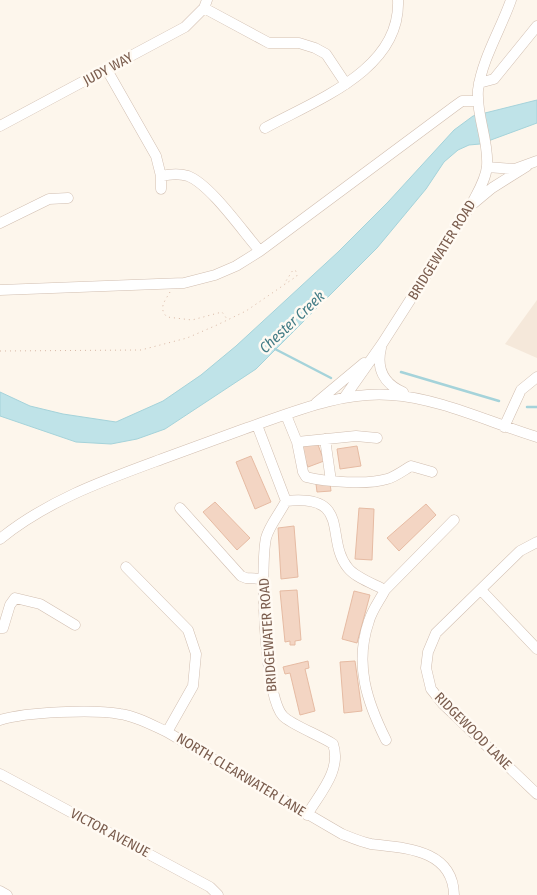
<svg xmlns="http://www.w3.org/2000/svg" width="537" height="895" viewBox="0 0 537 895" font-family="'Fira Sans Condensed',sans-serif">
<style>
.residential{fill:#f5e8da}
.water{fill:#bfe3e8;stroke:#a5d3da}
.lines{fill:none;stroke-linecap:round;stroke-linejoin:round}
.stream{stroke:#a5d3da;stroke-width:2.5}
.building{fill:#f3d5c3;stroke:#e6bba3}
.minor-casing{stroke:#d1beb0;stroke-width:11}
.path{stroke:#d9b8a5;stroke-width:1;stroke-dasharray:1 4;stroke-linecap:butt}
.minor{stroke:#fff;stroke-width:10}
.labels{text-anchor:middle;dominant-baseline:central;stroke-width:5;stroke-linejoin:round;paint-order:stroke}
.street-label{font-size:14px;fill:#7a5c4d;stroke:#fffaf3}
.water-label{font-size:15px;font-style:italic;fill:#437c86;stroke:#fffaf3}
</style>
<rect width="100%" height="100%" fill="#fdf6ec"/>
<path class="residential" d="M 537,300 L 537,358 L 505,344 Z"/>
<path class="water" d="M 537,100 L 537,123 L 480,144 L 469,145 L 458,150 L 444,162 L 426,189 L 377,248 L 256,369 L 165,429 L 137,439 L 111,444 L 76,442 L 0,416 L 0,392 L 30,406 L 63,414 L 116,422 L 163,401 L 201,375 L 236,346 L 338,252 L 388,202 L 454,130 L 473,116 Z"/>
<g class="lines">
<path class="stream" d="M 275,349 L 331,378
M 401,372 L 499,401
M 527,407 L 537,407"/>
</g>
<path class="building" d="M 317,442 L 324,461 L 308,467 L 300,448 Z
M 357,446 L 361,466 L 340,469 L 337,449 Z
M 251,456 L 271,502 L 255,509 L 236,462 Z
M 330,483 L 331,491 L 317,492 L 316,484 Z
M 215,502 L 250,538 L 237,550 L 203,512 Z
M 426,504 L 436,515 L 399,551 L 387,538 Z
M 359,508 L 374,509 L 372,560 L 355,559 Z
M 294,526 L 298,577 L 281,579 L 278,528 Z
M 297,590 L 301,640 L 295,641 L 295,645 L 290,645 L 290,641 L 285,642 L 280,591 Z
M 354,591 L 370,595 L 357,643 L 342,639 Z
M 308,661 L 309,668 L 305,669 L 315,711 L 300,715 L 290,673 L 285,674 L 283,667 Z
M 355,661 L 362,711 L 344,713 L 340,662 Z"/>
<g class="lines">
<g class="minor-casing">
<path id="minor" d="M 204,8 L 269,43 L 299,43 L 315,48 L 326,54 L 346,84
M 107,70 L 156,156 L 161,176 L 161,189
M 479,83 L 494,79 L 537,26
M 0,126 L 185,27 L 204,8 L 207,0
M 265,128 C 316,100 401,70 398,0
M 487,167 L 515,169 L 537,161
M 161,176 C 170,174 179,173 188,176 C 211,185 243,232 260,251
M 474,203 L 492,188 L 527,166
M 0,223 L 49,199 L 68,198
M 0,290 L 184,283 L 215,275 L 236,266 L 260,251 L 455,106 L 462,101 L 478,101
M 381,348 C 376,369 384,384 403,392
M 344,398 L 382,344 L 471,205 C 477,193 486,180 487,166 C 489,140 476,116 478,90 C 482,59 501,29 511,0
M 316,403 L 364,363
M 286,415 L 297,442 L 356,436 L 377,438
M 257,425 L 286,501 C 280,513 269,526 266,538 C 260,567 264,696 283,716 C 290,724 321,736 333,744 C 342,770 320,793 307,815
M 504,427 L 521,390 L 537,377
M 325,439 L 331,481
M 297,442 L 303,472 L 306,477 C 326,482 368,485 387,479 C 395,477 404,470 411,466 L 432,472
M 286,501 C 353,494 324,539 348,568 C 356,578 374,584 385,590 L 454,520
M 180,508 L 241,576 L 246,578 L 263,579
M 0,539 C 48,500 105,480 162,459 C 190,449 217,439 244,429 C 291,413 341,391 391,395 C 439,398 491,423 537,437
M 537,542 L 520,551 L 436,633 L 428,652 L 426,668 L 431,689 L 443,704 L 537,794
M 126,567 L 188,630 L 196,654 L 193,686 L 167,732
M 385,590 C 380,600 372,610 369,621 C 354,664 367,702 386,740
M 481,590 L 537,649
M 0,628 L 3,628 L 10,605 L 15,598 L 40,604 L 75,625
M 0,720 C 26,712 93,709 120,714 C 136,716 152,725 167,732 L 342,834 C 352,838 361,842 371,844 C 404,848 453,849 454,895
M 0,774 L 210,887 L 218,895
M 0,891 L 7,895"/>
</g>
<path class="path" d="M 170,292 C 165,301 158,308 167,317 L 192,320 L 222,312 L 227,319
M 0,351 L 141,350 L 187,338 L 217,325 L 246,311 L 297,276 L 296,271 L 293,270 L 284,284"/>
<use href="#minor" class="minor"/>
</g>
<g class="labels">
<g class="street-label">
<text transform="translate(108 69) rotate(-28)">JUDY WAY</text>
<text transform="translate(442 250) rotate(-58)">BRIDGEWATER ROAD</text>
<text transform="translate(268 635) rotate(-94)">BRIDGEWATER ROAD</text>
<text transform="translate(473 731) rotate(45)">RIDGEWOOD LANE</text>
<text transform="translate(241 775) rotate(31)">NORTH CLEARWATER LANE</text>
<text transform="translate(110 833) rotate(28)">VICTOR AVENUE</text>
</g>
<g class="water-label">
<text transform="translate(292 322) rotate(-43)">Chester Creek</text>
</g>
</g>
</svg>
